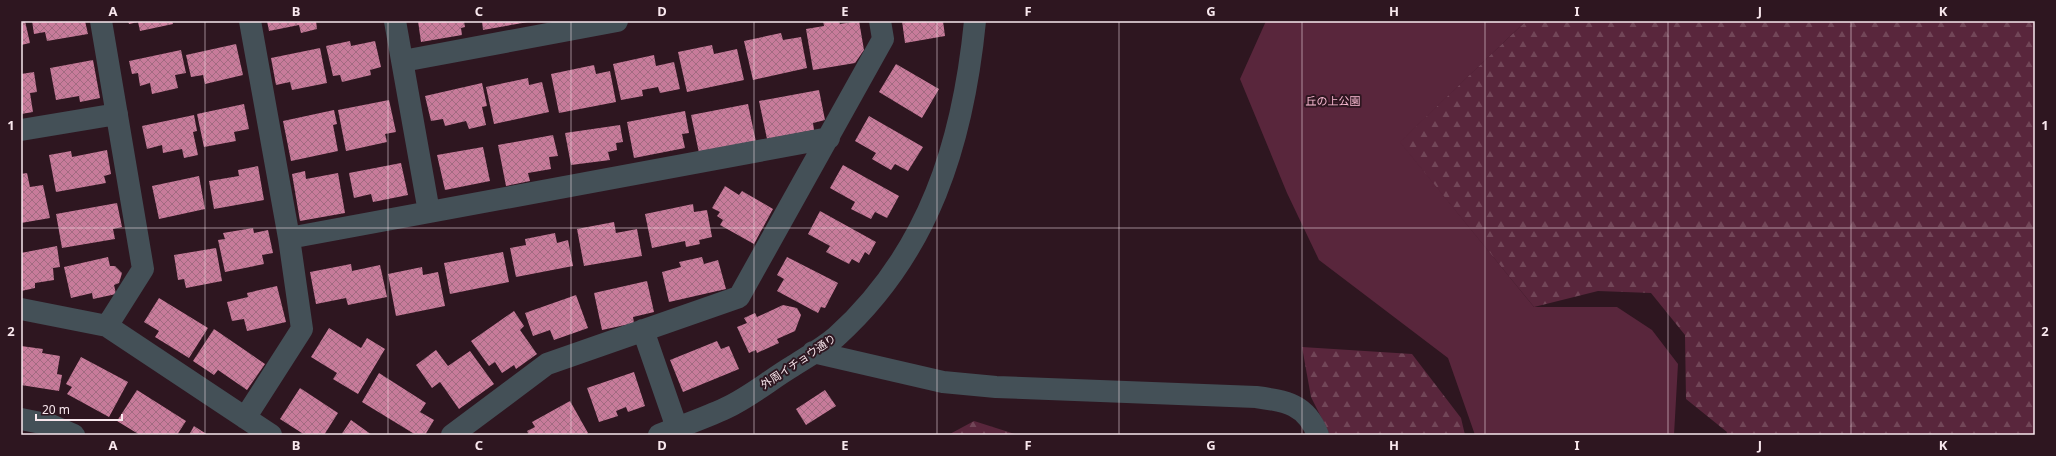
<svg xmlns="http://www.w3.org/2000/svg" width="2056" height="456" viewBox="0 0 2056 456" font-family="'Noto Sans','Noto Sans JP',sans-serif">
<style>
.forest{fill:url(#forest-firs)}
.park{fill:#59263c}
.building{fill:url(#building-cross-hatch)}
.lines{fill:none;stroke-linecap:round;stroke-linejoin:round}
.minor{stroke:#445057;stroke-width:22}
.grid{fill:none;stroke:#f8e7ed;stroke-width:1;stroke-opacity:0.55}
.labels{text-anchor:middle;dominant-baseline:central;stroke-width:4;stroke-linejoin:round;paint-order:stroke}
.park-label{font-size:11px;fill:#fbbcd4;stroke:#2e1620}
.street-label{font-size:11px;fill:#f8e7ed;stroke:#2e1620}
.neatline{fill:none;stroke:#f8e7ed;stroke-width:1.5}
.grid-label{font-size:13px;text-anchor:middle;font-weight:bold;fill:#f8e7ed}
</style>
<defs>
<pattern id="forest-firs" width="22" height="20" patternUnits="userSpaceOnUse"><rect width="22" height="20" fill="#59263c"/><path d="M5 1l3.5 6h-7zM16 11l3.5 6h-7z" fill="#724658"/></pattern>
<pattern id="building-cross-hatch" width="8" height="8" patternUnits="userSpaceOnUse"><rect width="8" height="8" fill="#c77b9a"/><path d="M0 0l8 8M0 8l8-8" fill="none" stroke="#a26b81"/></pattern>
</defs>
<rect width="100%" height="100%" fill="#2e1620"/>
<path class="forest" d="M 1526,21 L 2035,21 L 2035,435 L 1726,435 L 1727,432 L 1686,399 L 1685,335 L 1651,293 L 1598,291 L 1534,307 L 1399,142 Z
M 1302,347 L 1412,354 L 1461,418 L 1465,435 L 1330,435 L 1311,397 Z
M 974,421 L 1018,435 L 948,435 Z"/>
<path class="park" d="M 1266,21 L 1526,21 L 1400,142 L 1534,307 L 1617,307 L 1652,330 L 1678,364 L 1674,435 L 1475,435 L 1448,358 L 1319,260 L 1287,193 L 1240,79 Z"/>
<path class="building" d="M 21,21 L 25,21 L 30,43 L 21,45 Z
M 32,21 L 85,21 L 88,34 L 47,41 L 45,32 L 34,34 Z
M 128,21 L 172,21 L 173,24 L 140,31 L 138,22 L 129,24 Z
M 267,21 L 316,21 L 317,29 L 301,33 L 299,25 L 269,31 Z
M 418,21 L 464,21 L 465,27 L 461,28 L 462,35 L 421,42 Z
M 482,21 L 528,21 L 528,22 L 483,30 Z
M 823,21 L 839,21 L 840,24 L 859,21 L 864,50 L 855,63 L 813,70 L 806,29 L 824,26 Z
M 902,21 L 943,21 L 945,36 L 905,43 Z
M 781,33 L 783,40 L 801,37 L 807,68 L 753,80 L 744,41 Z
M 350,41 L 351,46 L 375,41 L 381,67 L 370,70 L 371,75 L 342,82 L 340,75 L 333,76 L 326,46 Z
M 236,44 L 243,75 L 205,84 L 203,75 L 191,77 L 186,55 Z
M 712,45 L 714,54 L 737,49 L 744,80 L 687,92 L 678,52 Z
M 320,48 L 327,83 L 292,90 L 290,82 L 276,85 L 271,58 Z
M 181,50 L 186,73 L 175,75 L 178,88 L 152,94 L 150,83 L 140,86 L 138,73 L 132,74 L 129,61 Z
M 654,55 L 656,66 L 674,62 L 680,89 L 660,93 L 658,87 L 642,90 L 643,96 L 621,100 L 613,64 Z
M 93,60 L 100,98 L 80,102 L 79,96 L 56,100 L 50,68 Z
M 896,64 L 939,89 L 922,118 L 879,92 Z
M 594,65 L 596,74 L 610,71 L 616,102 L 559,113 L 551,74 Z
M 34,72 L 37,92 L 30,93 L 33,112 L 21,114 L 21,74 Z
M 528,78 L 529,85 L 542,82 L 549,112 L 494,124 L 486,87 Z
M 482,83 L 487,106 L 482,107 L 486,125 L 469,129 L 466,121 L 445,126 L 443,119 L 431,121 L 425,96 Z
M 819,90 L 825,120 L 813,123 L 814,130 L 767,139 L 759,101 Z
M 389,100 L 396,132 L 385,134 L 387,142 L 346,151 L 338,110 Z
M 244,104 L 249,129 L 234,132 L 236,141 L 204,147 L 197,114 Z
M 748,104 L 756,142 L 699,153 L 691,115 Z
M 334,110 L 337,124 L 333,125 L 338,151 L 291,161 L 283,121 Z
M 685,111 L 689,133 L 682,134 L 685,148 L 634,158 L 627,122 Z
M 194,115 L 197,131 L 193,132 L 198,155 L 184,158 L 182,149 L 163,153 L 162,145 L 147,149 L 142,126 Z
M 869,116 L 923,147 L 908,171 L 895,164 L 891,170 L 872,159 L 876,153 L 855,141 Z
M 620,125 L 623,142 L 616,143 L 617,150 L 608,152 L 610,160 L 571,165 L 565,133 Z
M 553,135 L 558,156 L 549,157 L 551,169 L 528,173 L 530,181 L 506,186 L 498,145 Z
M 483,147 L 490,181 L 445,190 L 437,155 Z
M 107,150 L 111,174 L 104,176 L 106,183 L 56,192 L 49,155 L 71,151 L 72,157 Z
M 401,163 L 408,195 L 373,202 L 371,194 L 354,198 L 349,173 Z
M 843,165 L 899,196 L 887,218 L 875,212 L 871,219 L 851,209 L 855,202 L 830,188 Z
M 258,166 L 264,200 L 214,209 L 209,181 L 239,176 L 238,170 Z
M 305,171 L 306,179 L 338,173 L 345,213 L 300,221 L 292,174 Z
M 27,173 L 30,187 L 43,185 L 50,218 L 21,223 L 21,174 Z
M 199,176 L 205,209 L 159,219 L 152,186 Z
M 725,186 L 739,195 L 742,191 L 773,209 L 754,244 L 720,225 L 723,220 L 717,216 L 720,212 L 712,208 Z
M 117,203 L 122,227 L 113,229 L 115,239 L 62,248 L 56,214 Z
M 693,204 L 694,212 L 707,210 L 712,237 L 699,240 L 700,244 L 686,247 L 685,241 L 652,248 L 645,214 Z
M 820,211 L 876,242 L 869,255 L 865,252 L 859,263 L 852,259 L 849,264 L 826,252 L 830,246 L 808,234 Z
M 614,222 L 616,233 L 637,229 L 642,256 L 584,266 L 577,229 Z
M 253,228 L 254,233 L 268,230 L 273,253 L 262,255 L 264,264 L 225,272 L 218,240 L 225,239 L 223,233 Z
M 555,233 L 557,243 L 568,240 L 573,266 L 516,277 L 510,248 L 526,245 L 525,239 Z
M 57,246 L 60,267 L 53,268 L 54,280 L 35,283 L 35,288 L 21,291 L 21,253 Z
M 216,248 L 222,281 L 186,288 L 184,279 L 178,280 L 174,255 Z
M 503,252 L 509,282 L 450,294 L 444,263 Z
M 108,257 L 110,266 L 115,266 L 122,273 L 119,283 L 114,285 L 116,294 L 93,299 L 92,293 L 71,298 L 64,267 Z
M 702,257 L 704,264 L 718,260 L 726,289 L 669,302 L 662,272 L 681,267 L 679,262 Z
M 787,257 L 838,283 L 825,308 L 821,307 L 818,313 L 777,291 L 784,279 L 777,275 Z
M 351,264 L 352,271 L 380,265 L 387,297 L 348,305 L 346,298 L 316,304 L 310,272 Z
M 422,267 L 423,275 L 438,272 L 445,306 L 396,316 L 388,274 Z
M 647,281 L 654,312 L 633,317 L 634,323 L 602,330 L 594,293 Z
M 277,286 L 286,322 L 247,331 L 244,319 L 232,321 L 227,302 L 248,297 L 247,293 Z
M 576,295 L 588,328 L 554,340 L 550,330 L 533,336 L 525,313 Z
M 159,298 L 208,328 L 189,358 L 155,337 L 159,331 L 144,322 Z
M 783,305 L 797,308 L 801,315 L 795,331 L 777,339 L 779,343 L 757,353 L 756,350 L 749,353 L 737,327 L 747,323 L 744,318 L 755,313 L 757,317 Z
M 514,311 L 524,326 L 520,330 L 537,354 L 516,369 L 514,365 L 502,373 L 495,362 L 489,366 L 471,341 Z
M 329,328 L 361,348 L 367,338 L 385,349 L 358,394 L 333,379 L 337,373 L 311,357 Z
M 214,329 L 265,364 L 247,390 L 218,370 L 214,375 L 193,361 Z
M 717,341 L 721,349 L 729,346 L 739,369 L 683,392 L 670,360 Z
M 21,346 L 43,349 L 42,353 L 60,356 L 57,374 L 62,375 L 59,391 L 21,385 Z
M 436,350 L 448,366 L 470,351 L 494,384 L 459,409 L 440,382 L 432,388 L 416,365 Z
M 81,357 L 128,382 L 109,417 L 67,394 L 72,387 L 66,384 Z
M 634,372 L 645,406 L 628,412 L 626,407 L 616,411 L 618,416 L 599,422 L 587,388 Z
M 379,373 L 426,403 L 420,412 L 434,420 L 425,435 L 416,435 L 362,402 Z
M 300,388 L 338,413 L 324,435 L 305,435 L 280,419 Z
M 137,390 L 186,421 L 177,435 L 140,435 L 117,421 Z
M 825,390 L 836,406 L 806,425 L 796,409 Z
M 570,401 L 588,433 L 585,435 L 529,435 L 527,431 L 535,427 L 532,422 Z
M 351,420 L 372,435 L 341,435 Z
M 194,426 L 208,435 L 189,435 Z"/>
<g class="lines">
<path class="minor" d="M 101,21 L 143,269 L 107,326
M 395,21 L 429,212
M 403,61 L 617,21
M 21,130 L 117,114
M 289,238 L 829,138
M 21,309 L 107,326 L 271,435
M 643,330 L 677,428
M 813,352 L 943,382 L 996,387 L 1256,397 C 1286,401 1306,404 1318,435
M 245,418 L 302,329 L 289,238 L 250,21
M 21,419 L 51,425 L 74,435
M 452,435 L 547,364 L 739,297 L 883,39 L 880,21
M 659,435 C 681,426 705,418 726,408 C 750,397 771,379 793,366 C 807,357 823,348 836,337 C 929,253 963,143 975,21"/>
</g>
<path class="grid" d="M 205,21 L 205,435M 388,21 L 388,435M 571,21 L 571,435M 754,21 L 754,435M 937,21 L 937,435M 1119,21 L 1119,435M 1302,21 L 1302,435M 1485,21 L 1485,435M 1668,21 L 1668,435M 1851,21 L 1851,435M 21,228 L 2035,228"/>
<g class="labels">
<g class="park-label">
<text x="1333" y="100">丘の上公園</text>
</g>
<g class="street-label">
<text transform="translate(798 361) rotate(-34)">外周イチョウ通り</text>
</g>
</g>
<rect width="2056" height="456" fill="none" stroke="#2e1620" stroke-width="44"/>
<path d="M36 414v6h86v-6" fill="none" stroke="#f8e7ed" stroke-width="2"/>
<text x="42" y="414" font-size="12" fill="#f8e7ed" stroke="#2e1620" stroke-width="3" paint-order="stroke">20 m</text>
<rect x="22" y="22" width="2012" height="412" class="neatline"/>
<g class="grid-label">
<text x="113" y="16">A</text>
<text x="296" y="16">B</text>
<text x="479" y="16">C</text>
<text x="662" y="16">D</text>
<text x="845" y="16">E</text>
<text x="1028" y="16">F</text>
<text x="1211" y="16">G</text>
<text x="1394" y="16">H</text>
<text x="1577" y="16">I</text>
<text x="1760" y="16">J</text>
<text x="1943" y="16">K</text>
<text x="11" y="130">1</text>
<text x="2045" y="130">1</text>
<text x="11" y="336">2</text>
<text x="2045" y="336">2</text>
<text x="113" y="450">A</text>
<text x="296" y="450">B</text>
<text x="479" y="450">C</text>
<text x="662" y="450">D</text>
<text x="845" y="450">E</text>
<text x="1028" y="450">F</text>
<text x="1211" y="450">G</text>
<text x="1394" y="450">H</text>
<text x="1577" y="450">I</text>
<text x="1760" y="450">J</text>
<text x="1943" y="450">K</text>
</g>
</svg>
